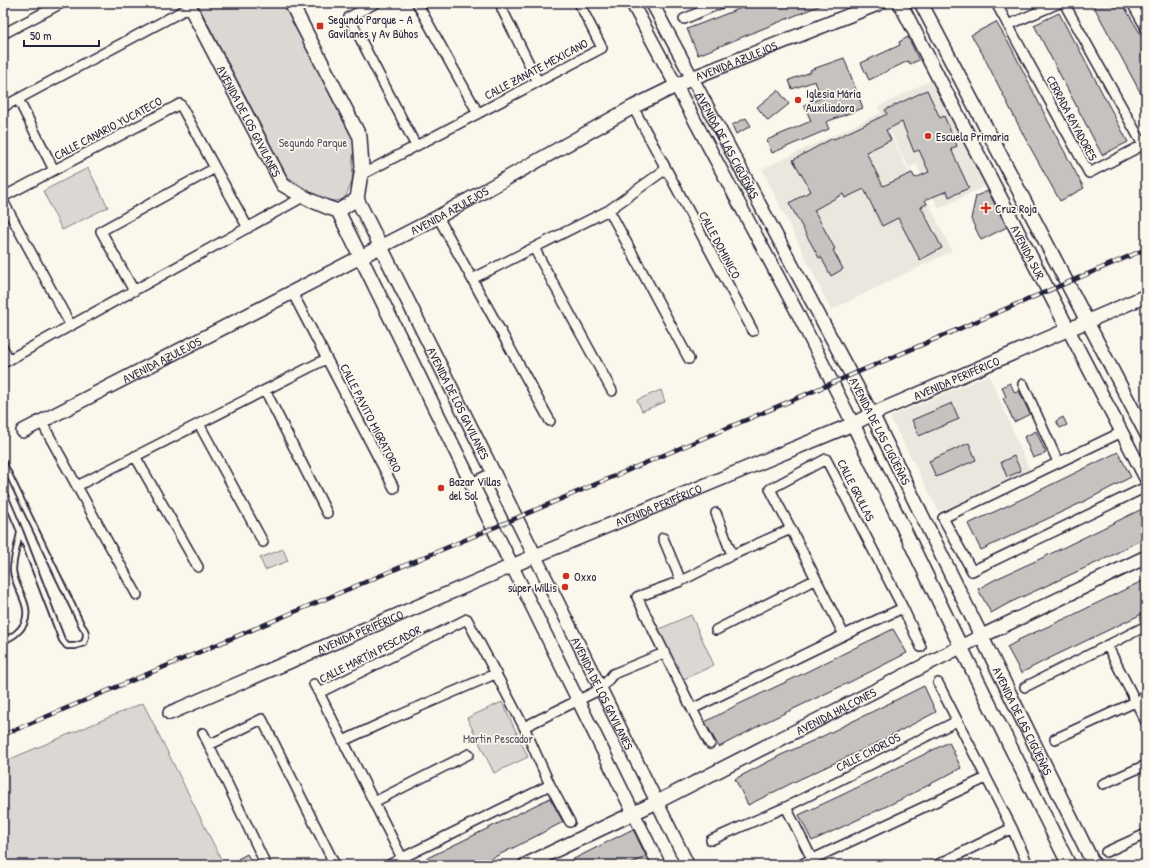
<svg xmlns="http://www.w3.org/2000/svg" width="1149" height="868" viewBox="0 0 1149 868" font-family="'Patrick Hand',sans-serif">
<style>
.built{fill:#ebe7df}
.green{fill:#dbd8d3;stroke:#7e7d87}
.building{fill:#c6c2c0;stroke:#22223b;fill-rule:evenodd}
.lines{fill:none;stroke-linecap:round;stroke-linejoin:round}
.service-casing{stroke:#22223b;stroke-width:8}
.minor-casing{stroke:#22223b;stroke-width:12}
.tertiary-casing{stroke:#22223b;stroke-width:15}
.secondary-casing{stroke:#22223b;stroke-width:16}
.service{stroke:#fbf7ec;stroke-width:4.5}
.minor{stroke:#fbf7ec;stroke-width:9}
.tertiary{stroke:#fbf7ec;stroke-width:12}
.secondary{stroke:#fbf7ec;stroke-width:13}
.rail-casing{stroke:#22223b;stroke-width:4.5}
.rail{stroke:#fbf7ec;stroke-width:3;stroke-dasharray:9;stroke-linecap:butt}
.poi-dot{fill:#c8321e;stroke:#fbf7ec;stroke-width:1.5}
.labels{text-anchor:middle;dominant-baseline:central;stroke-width:3.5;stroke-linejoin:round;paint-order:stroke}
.poi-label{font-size:12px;fill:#22223b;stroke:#fbf7ec;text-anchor:start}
.street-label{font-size:12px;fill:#22223b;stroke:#fbf7ec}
.park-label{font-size:12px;fill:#505061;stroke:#fbf7ec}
</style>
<rect width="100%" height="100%" fill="#fbf7ec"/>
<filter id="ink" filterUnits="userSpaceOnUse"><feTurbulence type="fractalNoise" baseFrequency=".025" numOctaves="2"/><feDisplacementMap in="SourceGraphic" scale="8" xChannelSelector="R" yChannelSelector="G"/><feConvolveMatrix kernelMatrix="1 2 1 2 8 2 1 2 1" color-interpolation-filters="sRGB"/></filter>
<g filter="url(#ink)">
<path class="built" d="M 935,78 L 989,184 L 939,209 L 916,164 L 909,168 L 878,107 Z
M 880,113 L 908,171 L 912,170 L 952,251 L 831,310 L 762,169 Z
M 989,375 L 1030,471 L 939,512 L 890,417 Z"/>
<path class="green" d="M 197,3 L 284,3 L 354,137 L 352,182 L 344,200 C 340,200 336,201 332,201 C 317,199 299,184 287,176 Z
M 88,168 L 108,207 L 62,230 L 43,191 Z
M 661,390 L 665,402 L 642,411 L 637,400 Z
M 283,549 L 288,561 L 265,570 L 260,558 Z
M 691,615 L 714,665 L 680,681 L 657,630 Z
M 502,702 L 528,757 L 494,773 L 467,718 Z
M 143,703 L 224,865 L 3,865 L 3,762 Z"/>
<path class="building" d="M 754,3 L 826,3 L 698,55 L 687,29 Z
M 1092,3 L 1122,3 L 1146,43 L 1146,103 Z
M 1059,13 L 1074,42 L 1075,41 L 1128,142 L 1102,155 L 1034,25 Z
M 996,22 L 1011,47 L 1048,121 L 1084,188 L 1060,201 L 1025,138 L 982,53 L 971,35 Z
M 908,37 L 919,60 L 910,64 L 908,61 L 869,80 L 861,63 L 900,45 L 899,42 Z
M 844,58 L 863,108 L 826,122 L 829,129 L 772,153 L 767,140 L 811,121 L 804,105 L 821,98 L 815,81 L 792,89 L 789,80 L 811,72 L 810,70 Z
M 778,90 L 789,104 L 768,121 L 757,107 Z
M 927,90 L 940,118 L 944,116 L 957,146 L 951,149 L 969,188 L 949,197 L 947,191 L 925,200 L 927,204 L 921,207 L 942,248 L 920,260 L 898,218 L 882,226 L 864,189 L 845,198 L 843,194 L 814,210 L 835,249 L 833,250 L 843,269 L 831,276 L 821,257 L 819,258 L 789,203 L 811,191 L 793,160 L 833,138 L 834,139 L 887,114 L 885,110 ZM 902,122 L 914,152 L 919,150 L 929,172 L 915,178 L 912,173 L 883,186 L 866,152 L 891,140 L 886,130 Z
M 746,118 L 751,126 L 736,134 L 732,125 Z
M 988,191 L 1007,227 L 981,240 L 971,219 L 976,196 Z
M 1010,383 L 1015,393 L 1019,391 L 1030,414 L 1014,422 L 1003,398 L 1006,397 L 1002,387 Z
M 952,403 L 959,419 L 919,436 L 912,420 Z
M 1063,417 L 1067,425 L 1060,428 L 1056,421 Z
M 1036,431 L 1046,453 L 1033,458 L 1024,437 Z
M 969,443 L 976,460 L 936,477 L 929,461 Z
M 1118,452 L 1131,477 L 1083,502 L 981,550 L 968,524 L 1024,498 Z
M 1014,456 L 1021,471 L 1007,477 L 1001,462 Z
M 1146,507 L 1146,519 L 1142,521 L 1146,530 L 1146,537 L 1111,556 L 1009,603 L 991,613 L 978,589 L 996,579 L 1042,558 Z
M 1146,579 L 1146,612 L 1050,658 L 1021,673 L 1007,647 L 1018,641 L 1018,640 L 1071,616 Z
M 893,629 L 907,653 L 850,682 L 768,721 L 719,747 L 705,722 L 735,706 L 788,681 Z
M 924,686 L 936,712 L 873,745 L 798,780 L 748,805 L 735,779 L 781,755 L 819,738 Z
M 949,742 L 961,768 L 902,799 L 812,841 L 799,815 L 844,794 Z
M 550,798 L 563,822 L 517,846 L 478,865 L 413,865 Z
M 633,829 L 646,856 L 639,860 L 628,865 L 562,865 Z
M 247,854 L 253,865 L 241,865 L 238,859 Z"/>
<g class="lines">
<g class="service-casing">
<path id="service" d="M 3,462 L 82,626 C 87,632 87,635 84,643 L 75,646 L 67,646 L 62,640 L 20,531 L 3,491
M 3,641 C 12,637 19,633 24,624 C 33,605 14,588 13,570 C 13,559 18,544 20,533"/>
</g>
<g class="minor-casing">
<path id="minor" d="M 376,3 L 349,17 L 416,146
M 417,3 L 478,113
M 996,3 L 1089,173 L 1143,145 L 1064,3
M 1132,3 L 1146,28
M 502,9 L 538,82
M 684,19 L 721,3
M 1008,25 L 1059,3
M 3,34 L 62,3
M 18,99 L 54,170
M 3,107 L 190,7
M 633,107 L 753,331
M 361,175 L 602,48 L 579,3
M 3,197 L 180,104 L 248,228
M 3,201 L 71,326
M 609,210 L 689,359
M 438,217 L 550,421
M 534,248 L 612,391
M 472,279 L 609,210 L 666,169
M 134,291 L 101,231 L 215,168
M 292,292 L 394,488
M 3,348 L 9,360
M 3,363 L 303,197
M 1023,384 L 1058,462
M 265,390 L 327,513
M 41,421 L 137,595
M 199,424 L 263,542
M 1122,432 L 943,518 L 972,571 L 1146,487
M 135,456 L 198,567
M 826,459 L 903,608 L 844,635 L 692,709 L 637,597 L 681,581 L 732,555 L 791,529 L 770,489 Z
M 77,486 L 326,359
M 716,513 L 732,555
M 791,529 L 844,635
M 663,538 L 681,581
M 903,608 L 921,647
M 467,619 L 524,727 L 550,785 L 402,858 L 319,693 Z
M 716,630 L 816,579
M 1107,645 L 1146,722
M 938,683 L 1012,828 L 1028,865
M 314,684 L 319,693
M 1025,687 L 1146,626
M 692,709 L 710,744
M 524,727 L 601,689 L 613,674 L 664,653
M 203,733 L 209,745
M 1055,739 L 1146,697
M 343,741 L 384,722 L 495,674
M 1103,784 L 1146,765
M 550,785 L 570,822
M 374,802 L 469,754
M 786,807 L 815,865
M 711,840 L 786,807 L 957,721
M 1106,852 L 1146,834
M 266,865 L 209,745 L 262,719 L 335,865
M 389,865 L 402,858
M 800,865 L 986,778
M 937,865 L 1012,828"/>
</g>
<g class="tertiary-casing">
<g id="tertiary">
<path d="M 632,3 L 797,312 L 853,424"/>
<path id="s1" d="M 652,3 L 872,414"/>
<path d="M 1087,321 L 1146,434"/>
<path d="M 1068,329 L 1146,479"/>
<path id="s2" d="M 535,556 L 688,865"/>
<path d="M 512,566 L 659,865"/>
</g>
</g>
<g class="secondary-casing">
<g id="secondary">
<path id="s3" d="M 188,3 L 283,185 C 301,196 318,205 338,211 L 512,566"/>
<path id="s4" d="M 291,3 L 360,137 L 362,167 L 357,199 L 535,556"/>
<path id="s5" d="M 900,3 L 1068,329"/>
<path d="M 921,3 L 1087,321"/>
<path d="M 338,211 L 357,199"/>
<path id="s6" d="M 872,414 L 1094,865"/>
<path d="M 853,424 L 961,647 L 1069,865"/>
<path id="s7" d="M 23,431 L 438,217 L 633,107 L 692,78 L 880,3"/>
<path d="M 472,485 L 494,474"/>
<path id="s8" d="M 170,713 L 535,556 L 853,424 L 872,414 L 1146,296"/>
<path id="s9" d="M 525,865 L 657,802 L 982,636 L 1146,557"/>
</g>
</g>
<use href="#service" class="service"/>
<use href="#minor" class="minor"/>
<use href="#tertiary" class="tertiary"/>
<use href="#secondary" class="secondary"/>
<g class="rail-casing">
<path id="rail" d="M 3,735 L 479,534 L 1146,249"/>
</g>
<use href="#rail" class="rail"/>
</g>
</g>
<g class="poi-dot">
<rect x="316" y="22" width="8" height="8" rx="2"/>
<circle cx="798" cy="100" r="4"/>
<circle cx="928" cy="136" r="4"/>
<path d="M984 202h4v4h4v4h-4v4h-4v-4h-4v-4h4z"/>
<circle cx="441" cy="488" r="4"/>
<circle cx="566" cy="576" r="4"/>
<circle cx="565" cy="587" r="4"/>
</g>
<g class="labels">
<g class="poi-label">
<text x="328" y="19">Segundo Parque - A<tspan x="328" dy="14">Gavilanes y Av Búhos</tspan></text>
<text x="806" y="93">Iglesia Mária<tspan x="806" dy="14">Auxiliadora</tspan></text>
<text x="936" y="136">Escuela Primaria</text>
<text x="995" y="208">Cruz Roja</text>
<text x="449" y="481">Bazar Villas<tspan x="449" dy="14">del Sol</tspan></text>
<text x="574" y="576">Oxxo</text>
<text x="557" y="587" text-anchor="end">súper Willis</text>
</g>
<g class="street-label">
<text stroke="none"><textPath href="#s7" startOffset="804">AVENIDA AZULEJOS</textPath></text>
<text transform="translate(536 69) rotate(-28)">CALLE ZANATE MEXICANO</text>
<text transform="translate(1072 118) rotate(62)">CERRADA RAYADORES</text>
<text stroke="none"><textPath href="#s3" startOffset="133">AVENIDA DE LOS GAVILANES</textPath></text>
<text transform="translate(108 128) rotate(-28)">CALLE CANARIO YUCATECO</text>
<text stroke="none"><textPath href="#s1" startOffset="161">AVENIDA DE LAS CIGÜEÑAS</textPath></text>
<text stroke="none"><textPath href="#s7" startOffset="480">AVENIDA AZULEJOS</textPath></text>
<text transform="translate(720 245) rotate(62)">CALLE DOMINICO</text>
<text stroke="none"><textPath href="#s5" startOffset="280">AVENIDA SUR</textPath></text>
<text stroke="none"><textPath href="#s7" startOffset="156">AVENIDA AZULEJOS</textPath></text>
<text stroke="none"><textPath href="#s8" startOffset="855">AVENIDA PERIFÉRICO</textPath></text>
<text stroke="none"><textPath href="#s4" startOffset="441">AVENIDA DE LOS GAVILANES</textPath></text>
<text transform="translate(371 418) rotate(63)">CALLE PAVITO MIGRATORIO</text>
<text transform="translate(880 431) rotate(63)">AVENIDA DE LAS CIGÜEÑAS</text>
<text transform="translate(856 490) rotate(63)">CALLE GRULLAS</text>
<text stroke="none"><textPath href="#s8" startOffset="531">AVENIDA PERIFÉRICO</textPath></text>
<text stroke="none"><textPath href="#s8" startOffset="207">AVENIDA PERIFÉRICO</textPath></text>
<text transform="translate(370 654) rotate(-27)">CALLE MARTÍN PESCADOR</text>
<text stroke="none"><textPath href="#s2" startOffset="153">AVENIDA DE LOS GAVILANES</textPath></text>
<text stroke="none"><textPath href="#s9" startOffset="347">AVENIDA HALCONES</textPath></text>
<text stroke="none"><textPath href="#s6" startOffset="342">AVENIDA DE LAS CIGÜEÑAS</textPath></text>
<text transform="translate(868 752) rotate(-27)">CALLE CHORLOS</text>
</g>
<g class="park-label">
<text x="313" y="142">Segundo Parque</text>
<text x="498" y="738">Martin Pescador</text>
</g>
</g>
<rect width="1149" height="868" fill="none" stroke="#fbf7ec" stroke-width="16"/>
<rect x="8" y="8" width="1133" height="852" fill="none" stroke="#22223b" stroke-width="1.5" filter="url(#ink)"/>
<path d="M24 40v6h75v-6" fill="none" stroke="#22223b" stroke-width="2"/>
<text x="30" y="40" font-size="12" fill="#22223b" stroke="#fbf7ec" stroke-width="3" paint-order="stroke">50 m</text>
</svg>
